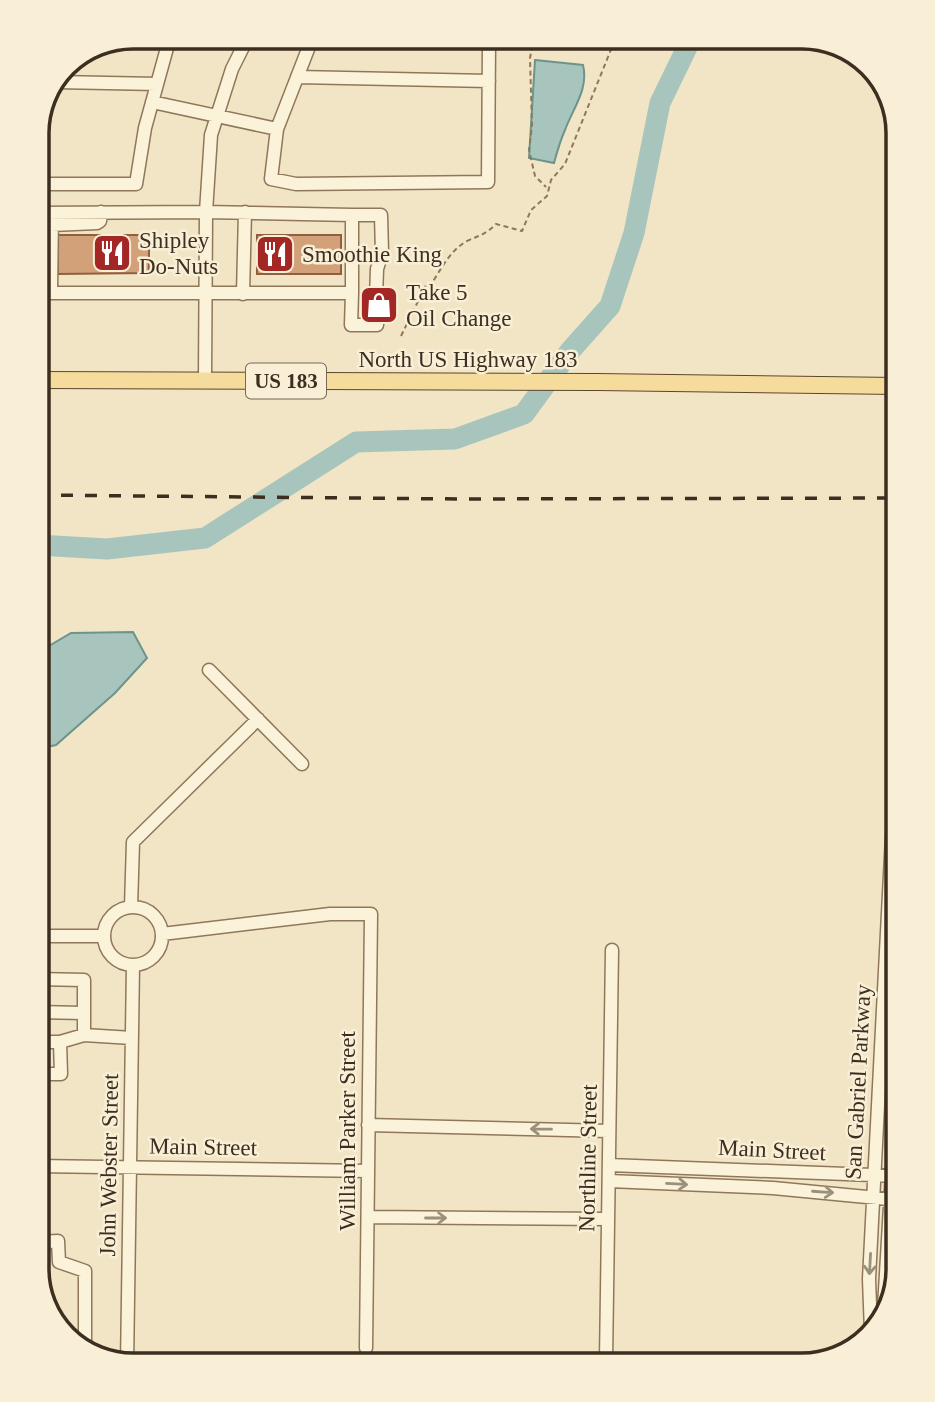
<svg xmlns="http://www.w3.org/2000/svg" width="935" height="1402" viewBox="0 0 935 1402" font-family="'Times New Roman',serif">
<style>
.water{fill:#a8c5bd;stroke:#6d948b;stroke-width:2}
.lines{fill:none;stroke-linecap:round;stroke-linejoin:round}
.river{stroke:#a8c5bd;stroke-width:21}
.building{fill:#d2a079;stroke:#90603e;stroke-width:2}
.minor-casing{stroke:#8f775a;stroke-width:15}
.major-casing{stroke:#5c452e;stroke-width:18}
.path{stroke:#8f775a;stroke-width:2;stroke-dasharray:5 3.5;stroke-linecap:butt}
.minor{stroke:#fbf2da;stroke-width:12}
.major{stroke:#f6dc9c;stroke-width:16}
.rail{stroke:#3e2e1f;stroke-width:3.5;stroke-dasharray:12 12;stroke-linecap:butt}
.oneway{stroke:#9c907c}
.labels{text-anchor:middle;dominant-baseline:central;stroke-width:5;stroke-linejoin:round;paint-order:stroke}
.shield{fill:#f8efd6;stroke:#766856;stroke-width:2}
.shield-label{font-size:21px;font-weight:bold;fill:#3e2e1f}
.poi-label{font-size:23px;fill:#3e2e1f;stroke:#f8efd6;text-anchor:start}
.street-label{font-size:23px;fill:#3e2e1f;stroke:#f8efd6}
.rim{fill:none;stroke:#3e2e1f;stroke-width:3.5}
</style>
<rect width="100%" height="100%" fill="#f2e5c6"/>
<path class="water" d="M 535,60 L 583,65 C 589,89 573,108 565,130 C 560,141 557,152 554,163 L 529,158 Z
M 133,632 L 147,658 L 115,693 L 56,745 L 37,749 L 37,653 L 71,633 Z"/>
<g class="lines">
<path class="river" d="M 37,545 L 107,549 L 205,538 L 356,442 L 455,439 L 524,414 L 570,351 L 610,306 L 634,233 L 660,103 L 692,37"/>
</g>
<path class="building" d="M 57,235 L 149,235 L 149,273 L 58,274 Z
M 257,235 L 341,235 L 341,274 L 257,274 Z
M 389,296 L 394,296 L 394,314 L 364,312 L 364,298 L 389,298 Z"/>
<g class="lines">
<g class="minor-casing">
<path id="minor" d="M 310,44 L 277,129 L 271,179 L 296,184 L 488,182 L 489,42
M 297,77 L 489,81
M 57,82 L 157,84
M 152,102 L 277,129
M 37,184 L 136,184 L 145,128 L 167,48
M 352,215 L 381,215 L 382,253 L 377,269 L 376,298
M 52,225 L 97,223 L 100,221 L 101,212
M 37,293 L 352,293 L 352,215 L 206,212 L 37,213
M 51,293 L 52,213
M 352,293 L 351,325 L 377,325 L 377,312
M 243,294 L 245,212
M 205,380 L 206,212 L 211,135 L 232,69 L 248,37
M 209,670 L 302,764
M104 936a29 29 0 1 1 58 0a29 29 0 1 1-58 0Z
M 131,907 L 133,842 L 258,719
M 162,934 L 330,914 L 371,914 L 366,1348
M 37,936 L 104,936
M 37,979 L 84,980 L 84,1035
M 37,1012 L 83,1013
M 37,1042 L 60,1042
M 37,1074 L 61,1074 L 60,1042 L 84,1035 L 132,1038
M 368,1125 L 609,1131
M 609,1165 L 898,1176
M 37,1166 L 368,1171
M 609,1181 L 773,1188 L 898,1200
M 368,1217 L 608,1219
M 37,1242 L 58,1241 L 59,1262 L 85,1271 L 85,1352
M 885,1317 L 884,1307 L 898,1072
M 871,1332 L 869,1279 L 872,1221 L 893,817 L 898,792
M 606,1360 L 809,1363
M 127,1365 L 133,965
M 602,1365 L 606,1360 L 612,950"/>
</g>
<g class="major-casing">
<path id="major" d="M 37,380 L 597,382 L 898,386"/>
</g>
<path class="path" d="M 131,37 L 159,38
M 326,37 L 330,40 L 394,39 L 459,42 L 474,37
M 534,37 L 530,58 L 532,126 L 529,150 L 535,176 L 546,187
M 175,38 L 226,40
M 534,41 L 571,41 L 611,50
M 401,336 L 426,285 L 430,286 C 440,271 450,250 467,241 C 480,235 485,235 496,224 L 522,231 L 531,210 L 547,196 L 551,180 L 565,164 L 616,37"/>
<use href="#minor" class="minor"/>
<use href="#major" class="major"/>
<path class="rail" d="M 37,495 L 460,499 L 898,498"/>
</g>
<defs><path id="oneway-shaft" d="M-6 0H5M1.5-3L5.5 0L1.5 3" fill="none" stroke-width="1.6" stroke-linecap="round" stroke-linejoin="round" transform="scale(1.75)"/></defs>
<g class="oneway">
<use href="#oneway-shaft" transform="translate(541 1129) rotate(-179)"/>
<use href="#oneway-shaft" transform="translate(677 1184) rotate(3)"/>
<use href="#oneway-shaft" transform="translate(823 1192) rotate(4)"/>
<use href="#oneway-shaft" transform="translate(436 1218)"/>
<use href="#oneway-shaft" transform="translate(870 1264) rotate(93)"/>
</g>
<defs>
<g id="restaurant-square" transform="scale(2.0125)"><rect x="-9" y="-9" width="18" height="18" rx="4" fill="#a22725" stroke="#f8efd6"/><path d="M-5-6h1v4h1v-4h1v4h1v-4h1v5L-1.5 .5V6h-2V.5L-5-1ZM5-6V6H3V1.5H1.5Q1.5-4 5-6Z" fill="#fff"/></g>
<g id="shop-square" transform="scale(2.0125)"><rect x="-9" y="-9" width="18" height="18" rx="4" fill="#a22725" stroke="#f8efd6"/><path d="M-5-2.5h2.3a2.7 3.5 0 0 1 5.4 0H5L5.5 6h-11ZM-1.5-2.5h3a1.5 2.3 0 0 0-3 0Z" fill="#fff"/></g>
</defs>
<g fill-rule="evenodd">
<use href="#restaurant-square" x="112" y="253"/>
<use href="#restaurant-square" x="275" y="254"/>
<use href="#shop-square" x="379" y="305"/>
</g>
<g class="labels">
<rect class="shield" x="246" y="363.5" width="80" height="35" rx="5"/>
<g class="shield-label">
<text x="286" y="381">US 183</text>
</g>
<g class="poi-label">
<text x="139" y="240">Shipley<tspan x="139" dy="26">Do-Nuts</tspan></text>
<text x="302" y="254">Smoothie King</text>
<text x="406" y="292">Take 5<tspan x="406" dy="26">Oil Change</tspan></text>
</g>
<g class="street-label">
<text x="468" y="359">North US Highway 183</text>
<text transform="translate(858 1082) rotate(-87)">San Gabriel Parkway</text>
<text transform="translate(347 1131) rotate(-90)">William Parker Street</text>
<text transform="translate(203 1147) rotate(1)">Main Street</text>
<text transform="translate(772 1150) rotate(3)">Main Street</text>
<text transform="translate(588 1158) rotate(-89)">Northline Street</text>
<text transform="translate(109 1165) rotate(-89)">John Webster Street</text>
</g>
</g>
<path d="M0 0H935V1402H0ZM133 49H802A84 84 0 0 1 886 133V1269A84 84 0 0 1 802 1353H133A84 84 0 0 1 49 1269V133A84 84 0 0 1 133 49Z" fill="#f8efd6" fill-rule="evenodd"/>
<path class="rim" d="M133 49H802A84 84 0 0 1 886 133V1269A84 84 0 0 1 802 1353H133A84 84 0 0 1 49 1269V133A84 84 0 0 1 133 49Z"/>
</svg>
